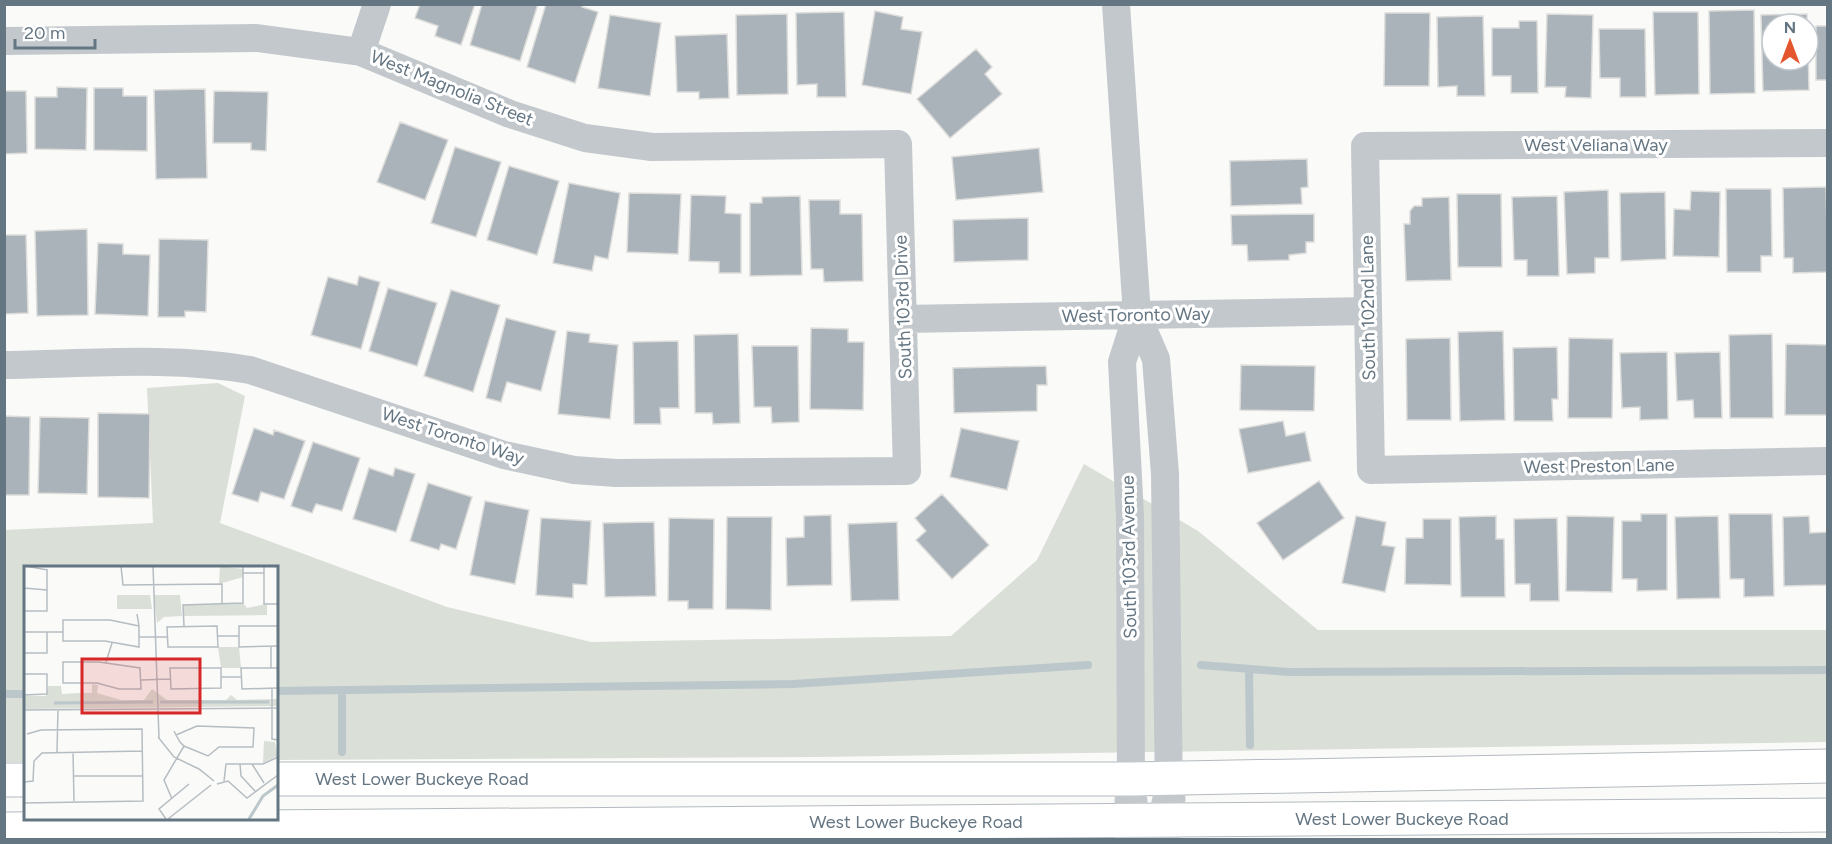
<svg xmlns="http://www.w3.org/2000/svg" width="1832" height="844" viewBox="0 0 1832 844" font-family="Figtree,sans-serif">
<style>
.green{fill:#dadfd7}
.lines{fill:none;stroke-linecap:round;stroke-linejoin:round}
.stream{stroke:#bbc7cb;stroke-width:8}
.building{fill:#aab3b9;stroke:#dcdcda;stroke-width:1.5}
.secondary-casing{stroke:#b3babf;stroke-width:35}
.minor{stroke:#c3c8cc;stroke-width:28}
.tertiary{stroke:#c3c8cc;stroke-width:33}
.secondary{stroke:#fff;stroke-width:33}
.labels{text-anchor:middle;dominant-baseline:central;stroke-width:6;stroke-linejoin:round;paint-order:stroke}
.street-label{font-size:18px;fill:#657683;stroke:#fff}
.inset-river{fill:none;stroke:#bbc7cb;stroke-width:3}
.inset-road{fill:none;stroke:#b5bdc2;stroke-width:1.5}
.view{fill:#d62828;fill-opacity:0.15;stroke:#d62828;stroke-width:3}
.inset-edge{fill:none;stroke:#657683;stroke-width:3}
</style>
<rect width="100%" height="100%" fill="#fafaf8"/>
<path class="green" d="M 218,383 L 245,396 L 220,523 L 447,607 L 591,642 L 951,636 L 1037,560 L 1084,464 L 1198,531 L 1318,630 L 1827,630 L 1827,742 L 817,757 L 276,760 L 276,568 L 26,568 L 25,762 L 5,762 L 5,530 L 153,523 L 147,388 Z"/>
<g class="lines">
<path class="stream" d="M 1201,665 L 1289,672 L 1828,670
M 1249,669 L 1250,745
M 276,691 L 793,684 L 1088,665
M 4,694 L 26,694
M 342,752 L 342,690"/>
</g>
<path class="building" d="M 420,4 L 475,4 L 461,45 L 435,36 L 438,26 L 415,18 Z
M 482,4 L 538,4 L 520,61 L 470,45 Z
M 546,4 L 583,4 L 582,7 L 598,12 L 575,83 L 527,67 Z
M 1754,10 L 1755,93 L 1710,94 L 1709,11 Z
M 875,11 L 903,17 L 901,29 L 922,32 L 911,94 L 862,85 Z
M 844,12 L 846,97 L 817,97 L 817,84 L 797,85 L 796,13 Z
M 1653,12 L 1698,12 L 1699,94 L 1655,95 Z
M 1385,13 L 1430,13 L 1429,86 L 1384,86 Z
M 787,14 L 788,94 L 737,95 L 736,15 Z
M 1547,14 L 1593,15 L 1591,98 L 1565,97 L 1566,87 L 1545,87 Z
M 1807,14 L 1807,24 L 1772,24 L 1772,60 L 1808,60 L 1808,45 L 1809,90 L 1763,91 L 1761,15 Z
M 610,15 L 661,23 L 650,96 L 598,88 Z
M 1483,16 L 1485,96 L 1457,96 L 1457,86 L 1438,87 L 1437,17 Z
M 1519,21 L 1537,21 L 1538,93 L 1511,93 L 1511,76 L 1492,76 L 1492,28 L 1519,28 Z
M 1816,26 L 1828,26 L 1828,80 L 1816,80 Z
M 1599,29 L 1645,29 L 1646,97 L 1620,97 L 1620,78 L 1600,78 Z
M 727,34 L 729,98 L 699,99 L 699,92 L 677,92 L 675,36 Z
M 976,49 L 992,67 L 985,74 L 1002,94 L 950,138 L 917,99 Z
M 57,87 L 87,88 L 86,150 L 35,149 L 35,97 L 57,97 Z
M 94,88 L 123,88 L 123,96 L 147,96 L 147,151 L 94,150 Z
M 205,89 L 207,178 L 156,179 L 154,90 Z
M 4,91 L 26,91 L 27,153 L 4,154 Z
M 214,91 L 268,92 L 266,151 L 251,150 L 251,143 L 213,143 Z
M 400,122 L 448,140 L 425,200 L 377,182 Z
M 455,147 L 501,162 L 476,237 L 431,223 Z
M 1039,148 L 1043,192 L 956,200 L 952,157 Z
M 1307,159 L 1308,187 L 1301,188 L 1302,204 L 1231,206 L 1230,161 Z
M 509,166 L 559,181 L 537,255 L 487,240 Z
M 569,183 L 620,193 L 608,259 L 595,256 L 592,271 L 553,263 Z
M 1826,187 L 1828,272 L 1793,273 L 1793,258 L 1784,258 L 1783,188 Z
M 1726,189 L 1771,189 L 1772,256 L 1761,256 L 1761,272 L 1727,272 Z
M 1608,190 L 1609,258 L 1595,258 L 1595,273 L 1567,274 L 1564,192 Z
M 1691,191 L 1720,192 L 1719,257 L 1673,256 L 1674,209 L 1690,210 Z
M 1665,192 L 1666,259 L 1621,261 L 1620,193 Z
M 629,193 L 681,194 L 678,254 L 627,252 Z
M 1457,194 L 1501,194 L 1502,267 L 1458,267 Z
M 691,195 L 726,196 L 725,213 L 741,214 L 741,273 L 719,273 L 719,262 L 689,261 Z
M 800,196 L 802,275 L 750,276 L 750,203 L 762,203 L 762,197 Z
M 1557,196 L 1559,276 L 1527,276 L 1527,260 L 1514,260 L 1512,197 Z
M 1449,197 L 1451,280 L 1406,281 L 1404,224 L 1410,224 L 1410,211 L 1414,206 L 1422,206 L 1422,198 Z
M 809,200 L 840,200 L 840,214 L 862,214 L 863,281 L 824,282 L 823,269 L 811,269 Z
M 1314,214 L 1314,242 L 1306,242 L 1306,253 L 1289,255 L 1289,260 L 1248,261 L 1247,245 L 1232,245 L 1231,215 Z
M 1028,218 L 1028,260 L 954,262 L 953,220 Z
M 87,229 L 88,315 L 37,316 L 35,231 Z
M 4,235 L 26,235 L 28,313 L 4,314 Z
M 159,239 L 208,240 L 206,312 L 185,311 L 185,317 L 158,317 Z
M 98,243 L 123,244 L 123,254 L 150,255 L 148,316 L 95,314 Z
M 359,276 L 380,282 L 361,349 L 311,335 L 328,277 L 357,285 Z
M 388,288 L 437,303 L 417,366 L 369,351 Z
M 451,290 L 500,305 L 473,392 L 424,376 Z
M 506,318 L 556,331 L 541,391 L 507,382 L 501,402 L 486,398 Z
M 811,328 L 848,329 L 848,342 L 864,342 L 863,410 L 810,409 Z
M 567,331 L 590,334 L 589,342 L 618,345 L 610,419 L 558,414 Z
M 1503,331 L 1505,420 L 1460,421 L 1458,332 Z
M 738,334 L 740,423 L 713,424 L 712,413 L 695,413 L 694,335 Z
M 1772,334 L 1773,418 L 1730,418 L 1729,335 Z
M 1450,338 L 1451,420 L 1407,420 L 1406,339 Z
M 1569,338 L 1613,339 L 1612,418 L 1568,418 Z
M 678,341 L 679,408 L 660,408 L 661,424 L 634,424 L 633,342 Z
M 1786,344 L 1828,345 L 1828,415 L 1785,415 Z
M 752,346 L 798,346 L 799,422 L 772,423 L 771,407 L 754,407 Z
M 1557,347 L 1558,399 L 1552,399 L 1553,421 L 1514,421 L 1513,348 Z
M 1667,352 L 1668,419 L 1640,420 L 1640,407 L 1622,408 L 1620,353 Z
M 1720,352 L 1722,418 L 1694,418 L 1693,400 L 1677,401 L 1675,353 Z
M 1241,365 L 1315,366 L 1314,411 L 1240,410 Z
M 1046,366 L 1047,385 L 1037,385 L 1037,411 L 954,413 L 953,368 Z
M 98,413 L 150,414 L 149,498 L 98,497 Z
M 4,416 L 30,417 L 29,495 L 4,495 Z
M 40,417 L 89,418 L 87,494 L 38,493 Z
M 1283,421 L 1286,436 L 1305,432 L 1311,461 L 1248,473 L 1239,429 Z
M 254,428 L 273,435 L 274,430 L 305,441 L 284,499 L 261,492 L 258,502 L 232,494 Z
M 961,428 L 1019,441 L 1007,490 L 950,477 Z
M 313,442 L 360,458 L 342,511 L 316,504 L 312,513 L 291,506 Z
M 369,468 L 393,476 L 395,468 L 415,474 L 396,532 L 353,519 Z
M 1319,481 L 1344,518 L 1283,560 L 1257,523 Z
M 428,483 L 472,497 L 456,549 L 441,544 L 439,550 L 410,541 Z
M 942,494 L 989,545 L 952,579 L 916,540 L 926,531 L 915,518 Z
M 485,501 L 529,510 L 515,584 L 470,575 Z
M 1641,514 L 1667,514 L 1667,590 L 1637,591 L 1637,579 L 1622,579 L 1622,521 L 1641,521 Z
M 1729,514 L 1772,514 L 1774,596 L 1744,597 L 1744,579 L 1730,579 Z
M 831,515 L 832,585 L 787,586 L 786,538 L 804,537 L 804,516 Z
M 1356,516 L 1386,522 L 1382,545 L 1395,547 L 1385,592 L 1342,583 Z
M 1496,516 L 1496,539 L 1504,539 L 1505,597 L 1461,597 L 1459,517 Z
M 1567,516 L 1614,517 L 1612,592 L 1566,591 Z
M 1718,516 L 1720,598 L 1677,599 L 1675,517 Z
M 1809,516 L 1810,533 L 1828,532 L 1828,585 L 1784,586 L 1783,517 Z
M 727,517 L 772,517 L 771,610 L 726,609 Z
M 541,518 L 591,521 L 587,585 L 573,584 L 573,598 L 536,595 Z
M 669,518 L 714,519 L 713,609 L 688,609 L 688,601 L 668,601 Z
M 1557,518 L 1559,601 L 1530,601 L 1530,584 L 1515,584 L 1514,519 Z
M 1423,519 L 1451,519 L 1451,585 L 1405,584 L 1406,538 L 1423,538 Z
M 654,522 L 656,596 L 605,597 L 603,523 Z
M 897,522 L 899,600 L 851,601 L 848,524 Z"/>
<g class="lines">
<g class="secondary-casing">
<path id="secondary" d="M 276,779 L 1131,779 L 1828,766
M 4,780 L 26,780
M 4,829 L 1828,815"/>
</g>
<path class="minor" d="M 1116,4 L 1137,315 L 1156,359 L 1165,474 L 1169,799
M 4,41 L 257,38 L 361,52 L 510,114 L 585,138 L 652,147 L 898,144 L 907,471 L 616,473 L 574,470 L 504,455 L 250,370 C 170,356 86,364 4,365
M 361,52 L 377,4
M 1828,143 L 1365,146 L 1371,470 L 1828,461
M 903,319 L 1368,311
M 1131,800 L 1130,516 L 1122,362 L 1137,315"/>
<path class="tertiary" d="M 1131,801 L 1131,840
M 1164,840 L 1164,821 L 1169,799"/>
<use href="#secondary" class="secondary"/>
</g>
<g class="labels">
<g class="street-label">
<text transform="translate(452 88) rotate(22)">West Magnolia Street</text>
<text x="1596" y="145">West Veliana Way</text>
<text transform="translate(903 307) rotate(-92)">South 103rd Drive</text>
<text transform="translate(1368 308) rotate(-91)">South 102nd Lane</text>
<text transform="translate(1136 315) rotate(-1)">West Toronto Way</text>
<text transform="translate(453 436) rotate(18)">West Toronto Way</text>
<text transform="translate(1599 466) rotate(-1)">West Preston Lane</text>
<text transform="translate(1129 557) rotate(-91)">South 103rd Avenue</text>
<text x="422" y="779">West Lower Buckeye Road</text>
<text x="1402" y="819">West Lower Buckeye Road</text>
<text x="916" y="822">West Lower Buckeye Road</text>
</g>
</g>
<g transform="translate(24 566)">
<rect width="254" height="254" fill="#fafaf8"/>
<path d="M 68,118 L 74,119 L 73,127 L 97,134 L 120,134 L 128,123 L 143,134 L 202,134 L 207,129 L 213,134 L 253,133 L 254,140 L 0,143 L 0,130 L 22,130 L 24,120 L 37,120 L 38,128 L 54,127 L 68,127 Z" fill="#dadfd7"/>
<path d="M 196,0 L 219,3 L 219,11 L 195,18 ZM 93,29 L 126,29 L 128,43 L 93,43 ZM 130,29 L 156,29 L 158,50 L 140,51 L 133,57 ZM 219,37 L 223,42 L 243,38 L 243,49 L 160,50 L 159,39 ZM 194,81 L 215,81 L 217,102 L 197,102 ZM 240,175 L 251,176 L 253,190 L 239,197 Z" fill="#dadfd7"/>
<path class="inset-river" d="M 136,136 L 245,136M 30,137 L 129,136M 225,253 L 239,230 L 254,219"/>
<path class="inset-road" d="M 1,0 L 24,4M 97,0 L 99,19 L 198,18 L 198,38M 129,0 L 135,172M 240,0 L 240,38 L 254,38M 219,7 L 240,7M 0,22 L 23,24M 0,45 L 23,45 L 23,4M 113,48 L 115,60 L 115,81 L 81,75 L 39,75 L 39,54 L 86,54 L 115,60M 160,60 L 159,39 L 219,37 L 219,0M 193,60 L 194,81 L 144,81 L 143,61 ZM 254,60 L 215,60 L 215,81 L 254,80M 0,66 L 39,66M 193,70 L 215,70M 115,71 L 143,71M 247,80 L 247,102M 0,87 L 23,87 L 23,66M 39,96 L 75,96 L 116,102 L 117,123 L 95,123 L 73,117 L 39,117 ZM 82,96 L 88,77M 146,102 L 197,102 L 197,122 L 147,123 ZM 254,102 L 217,102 L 218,123 L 254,122M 0,108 L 23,108 L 23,128 L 0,129M 197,111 L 217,111M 117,114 L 147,113M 248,123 L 248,173 L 254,174M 0,144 L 254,142M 150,165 L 152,169 L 156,176 L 160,180 L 184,190 L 195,181 L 229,181 L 230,162 L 173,160 L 152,169M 134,171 L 150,191 L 175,203 L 190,215M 33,186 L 34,143M 49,186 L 50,235M 216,198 L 217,210 L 231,225M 228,198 L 240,217M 50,210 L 118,210M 200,215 L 202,198 L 239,198 L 254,191M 0,216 L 9,215 L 10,195 L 18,187 L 118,185M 193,218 L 204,215 L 223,232 L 254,209M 148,233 L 140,214 L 160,180M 0,237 L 119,235 L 118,163 L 17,164 L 3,168M 142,253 L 135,243 L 165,218M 144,253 L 187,219"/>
<path class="view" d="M 58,93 L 176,93 L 176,147 L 58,147 Z"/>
<rect width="254" height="254" class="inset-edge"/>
</g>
<rect width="1832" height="844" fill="none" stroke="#657683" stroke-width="12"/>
<g transform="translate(1790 42)"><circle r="28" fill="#ffffff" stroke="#c1c8cd" stroke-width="1.5"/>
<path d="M0-4.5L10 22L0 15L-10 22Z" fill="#e4572e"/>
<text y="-9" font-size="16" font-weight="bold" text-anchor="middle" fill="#657683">N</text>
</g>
<path d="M15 39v9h80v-9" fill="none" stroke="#657683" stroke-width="3"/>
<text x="24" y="39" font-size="18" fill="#657683" stroke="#ffffff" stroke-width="4.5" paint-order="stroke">20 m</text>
</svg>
